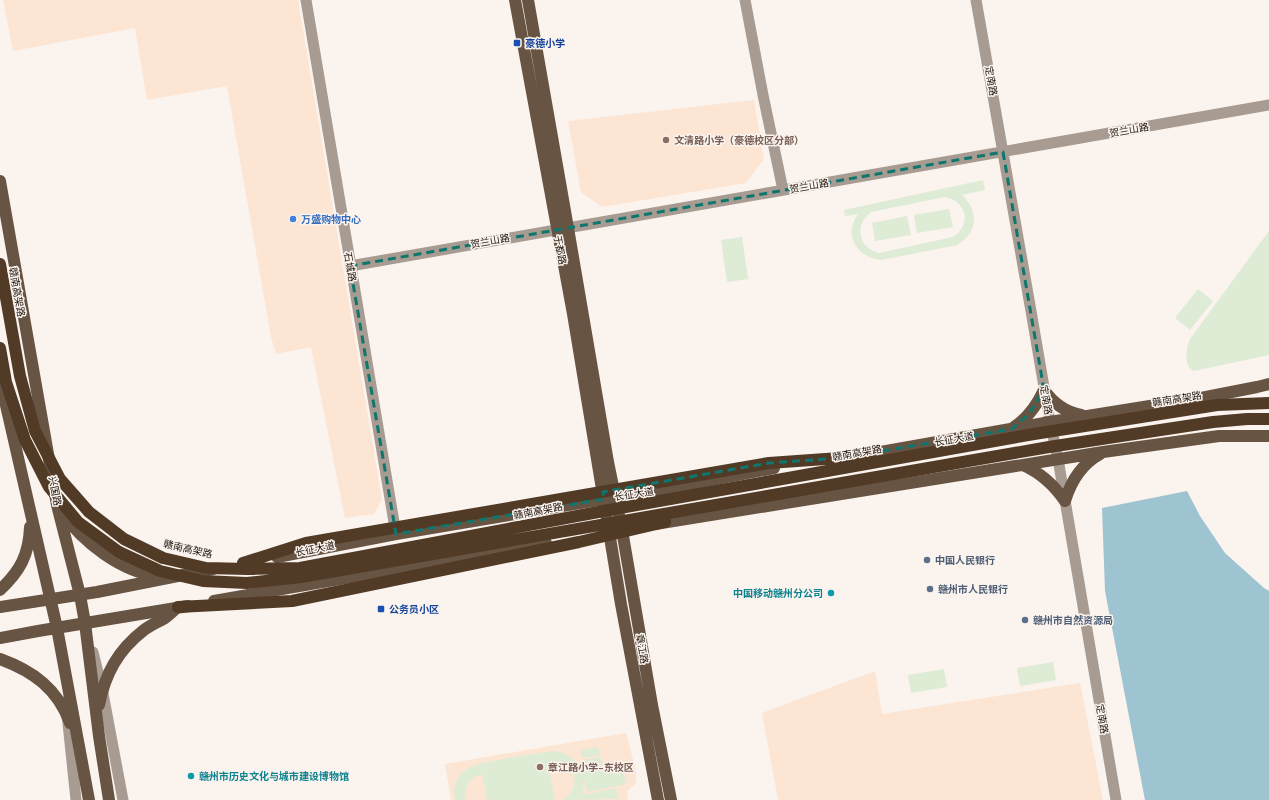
<svg xmlns="http://www.w3.org/2000/svg" width="1269" height="800" viewBox="0 0 1269 800" font-family="'DM Sans','Noto Sans SC',sans-serif">
<style>
.built{fill:#fde5d3}
.green{fill:#deebd5;fill-rule:evenodd}
.water{fill:#9dc4d0}
.lines{fill:none;stroke-linecap:round;stroke-linejoin:round}
.minor{stroke:#a89c92;stroke-width:11}
.major{stroke:#685443;stroke-width:12}
.highway-bridge{stroke:#513b27;stroke-width:12}
.marked{fill:none;stroke:#0f766e;stroke-width:3;stroke-dasharray:8 5;stroke-linejoin:round}
.transit-dot{fill:#1a4fb4;stroke:#faf3ee;stroke-width:1.5}
.education-dot{fill:#8d6e63;stroke:#faf3ee;stroke-width:1.5}
.shop-dot{fill:#3f7fe0;stroke:#faf3ee;stroke-width:1.5}
.service-dot{fill:#5c6f8a;stroke:#faf3ee;stroke-width:1.5}
.culture-dot{fill:#0f9aa8;stroke:#faf3ee;stroke-width:1.5}
.labels{text-anchor:middle;dominant-baseline:central;stroke-width:3;stroke-linejoin:round;paint-order:stroke}
.transit-label{font-size:10px;font-weight:bold;fill:#164399;stroke:#faf3ee;text-anchor:start}
.street-label{font-size:10px;fill:#1f140b;stroke:#faf3ee}
.education-label{font-size:10px;font-weight:bold;fill:#785e54;stroke:#faf3ee;text-anchor:start}
.shop-label{font-size:10px;font-weight:bold;fill:#366cbe;stroke:#faf3ee;text-anchor:start}
.service-label{font-size:10px;font-weight:bold;fill:#4e5e75;stroke:#faf3ee;text-anchor:start}
.culture-label{font-size:10px;font-weight:bold;fill:#0d838f;stroke:#faf3ee;text-anchor:end}
</style>
<rect width="100%" height="100%" fill="#faf3ee"/>
<path class="built" d="M 3,0 L 298,0 L 382,500 L 374,514 L 345,518 L 311,347 L 276,354 L 271,337 L 227,86 L 147,100 L 135,28 L 13,51 Z
M 754,100 L 764,159 L 746,183 L 602,207 L 581,192 L 568,121 Z
M 875,671 L 882,714 L 1080,683 L 1103,800 L 778,800 L 762,713 Z
M 626,733 L 636,771 L 636,783 L 627,792 L 628,800 L 451,800 L 445,764 Z"/>
<path class="green" d="M 983,180 L 985,190 L 962,195 C 979,211 978,233 957,245 L 881,260 C 858,258 842,235 858,214 L 845,216 L 844,210 ZM 945,197 C 967,201 972,225 953,237 L 879,253 C 858,248 854,225 871,212 Z
M 949,209 L 953,227 L 917,233 L 914,215 Z
M 907,216 L 911,235 L 875,241 L 872,223 Z
M 1269,231 L 1269,355 L 1194,371 C 1183,367 1186,348 1190,339 Z
M 742,237 L 748,279 L 727,282 L 721,240 Z
M 1198,289 L 1213,301 L 1190,330 L 1175,318 Z
M 1053,662 L 1056,680 L 1020,686 L 1017,668 Z
M 944,669 L 947,687 L 911,693 L 908,675 Z
M 598,747 L 600,755 L 582,758 L 581,750 Z
M 556,751 C 569,754 578,760 583,773 L 583,770 L 622,763 L 626,784 L 587,792 L 584,779 L 583,795 L 616,788 L 618,799 L 562,800 C 585,788 574,757 548,762 L 555,800 L 487,800 L 482,774 C 470,778 463,787 466,800 L 455,800 C 448,764 486,762 510,758 C 526,755 541,752 556,751 Z
M 601,757 L 603,765 L 585,768 L 584,760 Z"/>
<path class="water" d="M 1187,491 L 1200,516 L 1225,553 L 1264,588 L 1269,591 L 1269,800 L 1145,800 L 1105,591 L 1102,508 Z"/>
<g class="lines">
<path class="minor" d="M 306,0 L 396,534
M 745,0 L 763,95 L 783,190
M 976,0 L 1031,311 L 1050,422 L 1058,459 L 1116,800
M 350,266 L 1269,105
M 93,652 L 102,688 L 123,800
M 67,714 L 76,800"/>
<path class="major" d="M 515,0 L 573,314 L 621,604 L 658,800
M 528,0 L 568,228 L 608,462 L 622,530 L 652,705 L 671,800
M 0,181 L 57,505 L 80,595 L 85,623 L 99,736 L 109,800
M 0,379 L 57,628 L 89,800
M 1044,390 C 1053,403 1065,412 1081,415
M 1014,427 C 1028,418 1037,405 1044,390
M 858,456 L 1050,422 L 1206,397 L 1257,387 L 1269,384
M 1023,465 C 1041,473 1054,485 1065,501
M 1065,501 C 1071,481 1082,464 1100,454
M 61,511 C 82,542 122,573 161,577
M 655,524 L 1103,452 L 1219,436 L 1269,436
M 277,557 L 396,534 L 658,490 L 774,468
M 0,590 C 20,571 29,555 30,527
M 214,601 L 546,543
M 0,607 L 97,592 L 213,569
M 0,638 L 38,631 L 188,606
M 0,659 C 33,671 58,689 70,723
M 99,705 C 105,674 118,650 144,630 C 150,625 158,622 165,618 C 169,615 173,611 177,608"/>
<path class="highway-bridge" d="M 0,264 L 20,376 L 35,431 L 60,479 L 89,512 L 124,539 L 163,558 L 206,568 L 247,569 L 300,568 L 609,510 L 1034,434 L 1217,405 L 1269,403
M 0,348 L 6,382 L 25,440 L 49,487 L 78,522 L 119,552 L 160,571 L 203,581 L 247,583 L 301,577 L 1049,447 L 1213,422 L 1247,419 L 1269,419
M 243,563 L 306,543 L 769,463 L 868,456
M 178,607 L 292,601 L 579,542 L 665,522"/>
</g>
<path class="marked" d="M 1003,152 L 1044,390 L 1029,414 L 1012,429 L 840,458 L 769,463 L 603,492 L 604,499 L 396,534 L 350,266 Z"/>
<g class="transit-dot">
<rect x="513" y="39" width="8" height="8" rx="2"/>
<rect x="377" y="605" width="8" height="8" rx="2"/>
</g>
<g class="education-dot">
<circle cx="666" cy="140" r="4"/>
<circle cx="540" cy="767" r="4"/>
</g>
<circle class="shop-dot" cx="293" cy="219" r="4"/>
<g class="service-dot">
<circle cx="927" cy="560" r="4"/>
<circle cx="930" cy="589" r="4"/>
<circle cx="1025" cy="620" r="4"/>
</g>
<g class="culture-dot">
<circle cx="831" cy="593" r="4"/>
<circle cx="191" cy="776" r="4"/>
</g>
<g class="labels">
<g class="transit-label">
<text x="525" y="43">豪德小学</text>
<text x="389" y="609">公务员小区</text>
</g>
<g class="street-label">
<text transform="translate(991 81) rotate(80)">定南路</text>
<text transform="translate(1129 130) rotate(-10)">贺兰山路</text>
<text transform="translate(809 186) rotate(-10)">贺兰山路</text>
<text transform="translate(490 241) rotate(-10)">贺兰山路</text>
<text transform="translate(560 250) rotate(79)">于都路</text>
<text transform="translate(350 267) rotate(80)">石城路</text>
<text transform="translate(17 292) rotate(80)">赣南高架路</text>
<text transform="translate(1177 399) rotate(-9)">赣南高架路</text>
<text transform="translate(1046 400) rotate(80)">定南路</text>
<text transform="translate(954 439) rotate(-10)">长征大道</text>
<text transform="translate(857 453) rotate(-10)">赣南高架路</text>
<text transform="translate(55 491) rotate(79)">兴国路</text>
<text transform="translate(634 494) rotate(-9)">长征大道</text>
<text transform="translate(538 511) rotate(-11)">赣南高架路</text>
<text transform="translate(188 549) rotate(13)">赣南高架路</text>
<text transform="translate(315 549) rotate(-11)">长征大道</text>
<text transform="translate(642 649) rotate(80)">章江路</text>
<text transform="translate(1102 719) rotate(80)">定南路</text>
</g>
<g class="education-label">
<text x="674" y="140">文清路小学（豪德校区分部）</text>
<text x="548" y="767">章江路小学-东校区</text>
</g>
<g class="shop-label">
<text x="301" y="219">万盛购物中心</text>
</g>
<g class="service-label">
<text x="935" y="560">中国人民银行</text>
<text x="938" y="589">赣州市人民银行</text>
<text x="1033" y="620">赣州市自然资源局</text>
</g>
<g class="culture-label">
<text x="823" y="593">中国移动赣州分公司</text>
<text x="199" y="776" text-anchor="start">赣州市历史文化与城市建设博物馆</text>
</g>
</g>
</svg>
